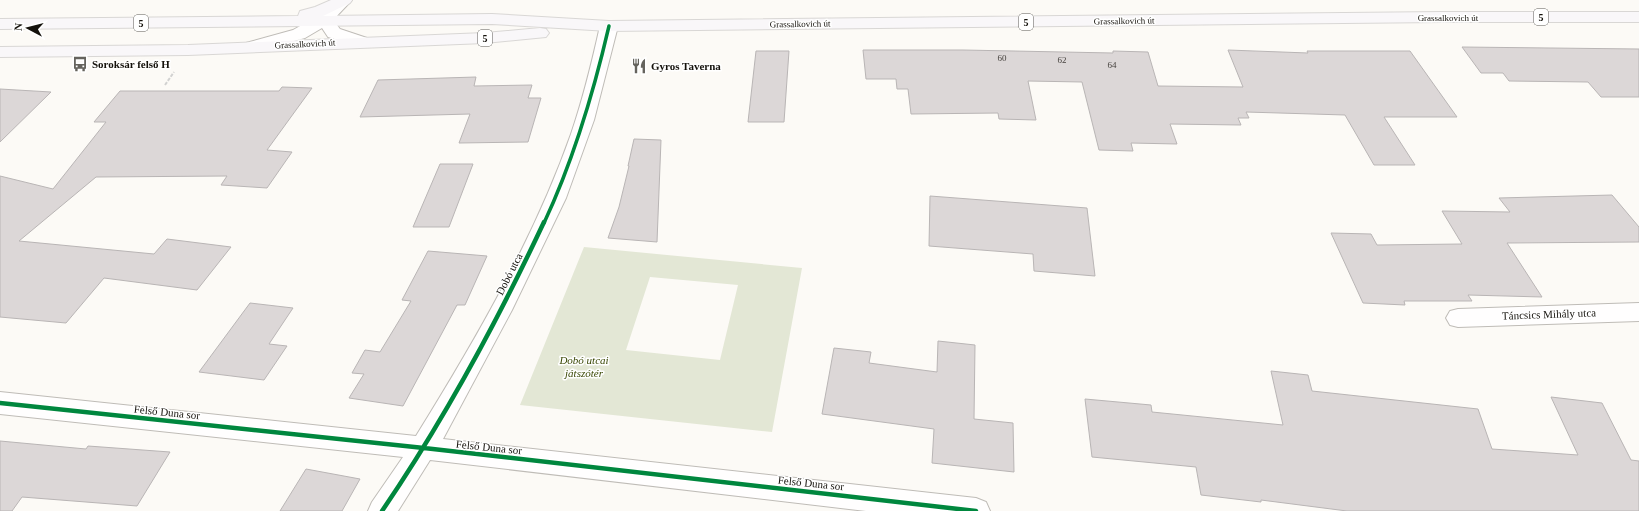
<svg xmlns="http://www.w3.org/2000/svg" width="1639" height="511" viewBox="0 0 1639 511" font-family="'Times New Roman',serif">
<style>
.green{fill:#e3e7d5;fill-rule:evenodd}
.building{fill:#dcd7d7;stroke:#b9b5b5}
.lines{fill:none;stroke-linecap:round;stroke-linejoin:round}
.minor-casing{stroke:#bfbcb7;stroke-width:2}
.secondary-casing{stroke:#bfbcb7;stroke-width:2}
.primary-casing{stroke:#d9d7d5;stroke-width:2}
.path{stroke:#d2d2d1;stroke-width:2;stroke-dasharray:3.5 1.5;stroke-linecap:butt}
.minor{fill:#fffefe;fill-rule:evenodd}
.secondary{fill:#fffefe;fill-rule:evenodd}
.primary{fill:#f9f7f9;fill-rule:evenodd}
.cycleway-far1-casing{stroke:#fff;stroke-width:5.5}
.cycleway-casing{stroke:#fff;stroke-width:7}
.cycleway-far1{stroke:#00873e;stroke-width:3.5}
.cycleway{stroke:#00873e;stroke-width:4.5}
.labels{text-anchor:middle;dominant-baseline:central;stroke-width:3;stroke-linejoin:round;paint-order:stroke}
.far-street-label{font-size:9px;fill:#14110b;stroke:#fff}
.number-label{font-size:9px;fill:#46423e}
.shield{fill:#fff;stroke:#5a5854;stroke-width:1}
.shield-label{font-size:10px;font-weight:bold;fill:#14110b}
.poi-label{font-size:11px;font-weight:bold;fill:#14110b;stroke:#fff;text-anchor:start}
.street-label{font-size:11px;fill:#14110b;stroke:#fff}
.park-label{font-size:11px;font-style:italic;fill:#384602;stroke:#fff}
</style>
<rect width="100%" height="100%" fill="#fcfaf6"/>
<path class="green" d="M 584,247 L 802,268 L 772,432 L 520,405 ZM 650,277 L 738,285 L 720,360 L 626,350 Z"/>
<path class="building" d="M 1462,47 L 1639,49 L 1639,97 L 1601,97 L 1588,82 L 1509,81 L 1503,73 L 1481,73 Z
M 863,50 L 963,50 L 1113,53 L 1113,51 L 1148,52 L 1158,86 L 1243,87 L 1228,50 L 1308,53 L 1307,51 L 1410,51 L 1457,117 L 1384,117 L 1415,165 L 1374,165 L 1345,115 L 1246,112 L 1249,118 L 1238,118 L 1241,125 L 1170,124 L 1177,144 L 1131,143 L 1133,151 L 1099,150 L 1082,82 L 1028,81 L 1036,120 L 999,119 L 998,113 L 911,114 L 908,89 L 897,89 L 896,79 L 866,79 Z
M 756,51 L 789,51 L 784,122 L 748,122 Z
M 476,77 L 474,86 L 532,85 L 528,98 L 541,98 L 528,142 L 459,143 L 470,114 L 360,117 L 378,80 Z
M 282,87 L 312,88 L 267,150 L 292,152 L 267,188 L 221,185 L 227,176 L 96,177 L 19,241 L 154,254 L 167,239 L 231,247 L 197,290 L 104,278 L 66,323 L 0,317 L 0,176 L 53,189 L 106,122 L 94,122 L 120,91 L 279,91 Z
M 0,89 L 51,92 L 0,142 Z
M 634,139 L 661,140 L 657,242 L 608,238 L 619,207 L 629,166 L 628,166 Z
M 440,164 L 473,164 L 449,227 L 413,227 Z
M 1612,195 L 1639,227 L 1639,242 L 1507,243 L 1542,297 L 1468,295 L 1472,301 L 1404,301 L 1405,305 L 1363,303 L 1331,233 L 1371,234 L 1377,245 L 1462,244 L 1442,211 L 1510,212 L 1499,198 Z
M 930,196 L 1087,208 L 1095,276 L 1034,271 L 1033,254 L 929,246 Z
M 428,251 L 487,256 L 465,305 L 457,305 L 403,406 L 349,398 L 364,374 L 352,373 L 365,350 L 380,352 L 411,301 L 402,300 Z
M 250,303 L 293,308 L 269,344 L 287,346 L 264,380 L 199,372 Z
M 938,341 L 975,345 L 974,419 L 1013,423 L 1014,472 L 932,463 L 934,429 L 822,414 L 834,348 L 871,352 L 869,363 L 937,372 Z
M 1271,371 L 1308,375 L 1312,391 L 1478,409 L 1492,449 L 1578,455 L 1551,397 L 1602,403 L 1631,460 L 1639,461 L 1639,511 L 1347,511 L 1261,500 L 1261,502 L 1201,495 L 1196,467 L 1092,457 L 1085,399 L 1151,405 L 1152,412 L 1283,425 Z
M 0,441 L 86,449 L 88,446 L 170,452 L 137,506 L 22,497 L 12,511 L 0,511 Z
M 306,469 L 360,479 L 342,511 L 280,511 Z"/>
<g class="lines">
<g class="minor-casing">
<path id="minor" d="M 609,21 L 615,22 L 618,26 L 594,120 L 566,198 L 512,310 L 443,439 L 976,498 L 986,502 L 990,511 L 866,511 L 430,460 L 398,511 L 368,511 L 372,502 L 403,457 L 0,414 L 0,392 L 416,436 C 475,341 534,239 571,134 C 583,99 592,62 600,26 L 603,22 Z
M 1639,303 L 1639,321 L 1458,327 L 1450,325 L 1446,318 L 1450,311 L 1458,309 Z"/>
</g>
<g class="secondary-casing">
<path id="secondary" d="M 335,0 L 352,0 L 333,20 L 340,29 L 367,38 L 370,42 L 367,46 L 361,47 L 328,37 L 322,28 L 305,38 L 252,52 L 246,51 L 243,47 L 246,43 L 293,30 L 318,16 Z"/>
</g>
<g class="primary-casing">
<path id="primary" d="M 331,0 L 352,0 L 350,3 L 323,16 L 492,14 L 609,21 L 1442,12 L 1639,12 L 1639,22 L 1442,22 L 609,31 L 492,24 L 0,29 L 0,19 L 298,16 L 300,11 L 315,7 Z
M 540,28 L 546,29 L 549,33 L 546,37 L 485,43 L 188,55 L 0,57 L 0,47 L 188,45 L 485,33 Z"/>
</g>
<path class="path" d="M 165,85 L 174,72"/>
<use href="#minor" class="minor"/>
<use href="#secondary" class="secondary"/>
<use href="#primary" class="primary"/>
<g class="cycleway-far1-casing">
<path id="cycleway-far1" d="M 544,223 C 574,159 593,95 609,26"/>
</g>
<g class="cycleway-casing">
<path id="cycleway" d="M 0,403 L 424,448 L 976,511
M 382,511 C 444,420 497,322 544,222"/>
</g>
<use href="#cycleway-far1" class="cycleway-far1"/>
<use href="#cycleway" class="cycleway"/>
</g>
<defs>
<g id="bus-bare" transform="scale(1.2)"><path d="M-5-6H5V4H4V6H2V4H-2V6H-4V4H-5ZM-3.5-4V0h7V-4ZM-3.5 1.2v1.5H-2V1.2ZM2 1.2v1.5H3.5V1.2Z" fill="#65635d" stroke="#fff" stroke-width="2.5" paint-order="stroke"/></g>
<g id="restaurant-bare" transform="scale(1.2)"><path d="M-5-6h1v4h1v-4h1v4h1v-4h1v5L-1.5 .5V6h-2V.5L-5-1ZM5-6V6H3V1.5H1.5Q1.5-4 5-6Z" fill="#65635d" stroke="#fff" stroke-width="2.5" paint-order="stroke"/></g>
</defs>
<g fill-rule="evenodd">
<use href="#bus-bare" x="80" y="64"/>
<use href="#restaurant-bare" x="639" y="66"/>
</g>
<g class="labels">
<g class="far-street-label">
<text x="1448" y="18">Grassalkovich út</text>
<text transform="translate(1124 21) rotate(-1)">Grassalkovich út</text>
<text transform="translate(800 24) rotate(-1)">Grassalkovich út</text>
<text transform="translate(305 44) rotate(-3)">Grassalkovich út</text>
</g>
<g class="number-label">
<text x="1002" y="58">60</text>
<text x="1062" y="60">62</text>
<text x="1112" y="65">64</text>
</g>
<g class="shield">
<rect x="1534" y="9" width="14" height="16" rx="3"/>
<rect x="1019" y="14" width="14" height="16" rx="3"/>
<rect x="134" y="15" width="14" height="16" rx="3"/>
<rect x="478" y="30" width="14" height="16" rx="3"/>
</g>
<g class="shield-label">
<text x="1541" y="17">5</text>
<text x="1026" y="22">5</text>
<text x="141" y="23">5</text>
<text x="485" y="38">5</text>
</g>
<g class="poi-label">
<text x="92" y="64">Soroksár felső H</text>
<text x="651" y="66">Gyros Taverna</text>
</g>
<g class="street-label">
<text transform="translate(509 274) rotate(-63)">Dobó utca</text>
<text transform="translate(1549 314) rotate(-2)">Táncsics Mihály utca</text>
<text transform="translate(167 412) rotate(6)">Felső Duna sor</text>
<text transform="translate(489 447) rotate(6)">Felső Duna sor</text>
<text transform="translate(811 483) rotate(6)">Felső Duna sor</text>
</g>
<g class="park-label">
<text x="584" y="360">Dobó utcai<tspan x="584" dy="13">játszótér</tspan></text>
</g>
</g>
<g transform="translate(28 28) rotate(277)" stroke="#ffffff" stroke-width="3" paint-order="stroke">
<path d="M0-3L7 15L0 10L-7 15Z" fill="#14110b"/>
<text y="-6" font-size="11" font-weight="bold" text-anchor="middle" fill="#14110b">N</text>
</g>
</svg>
